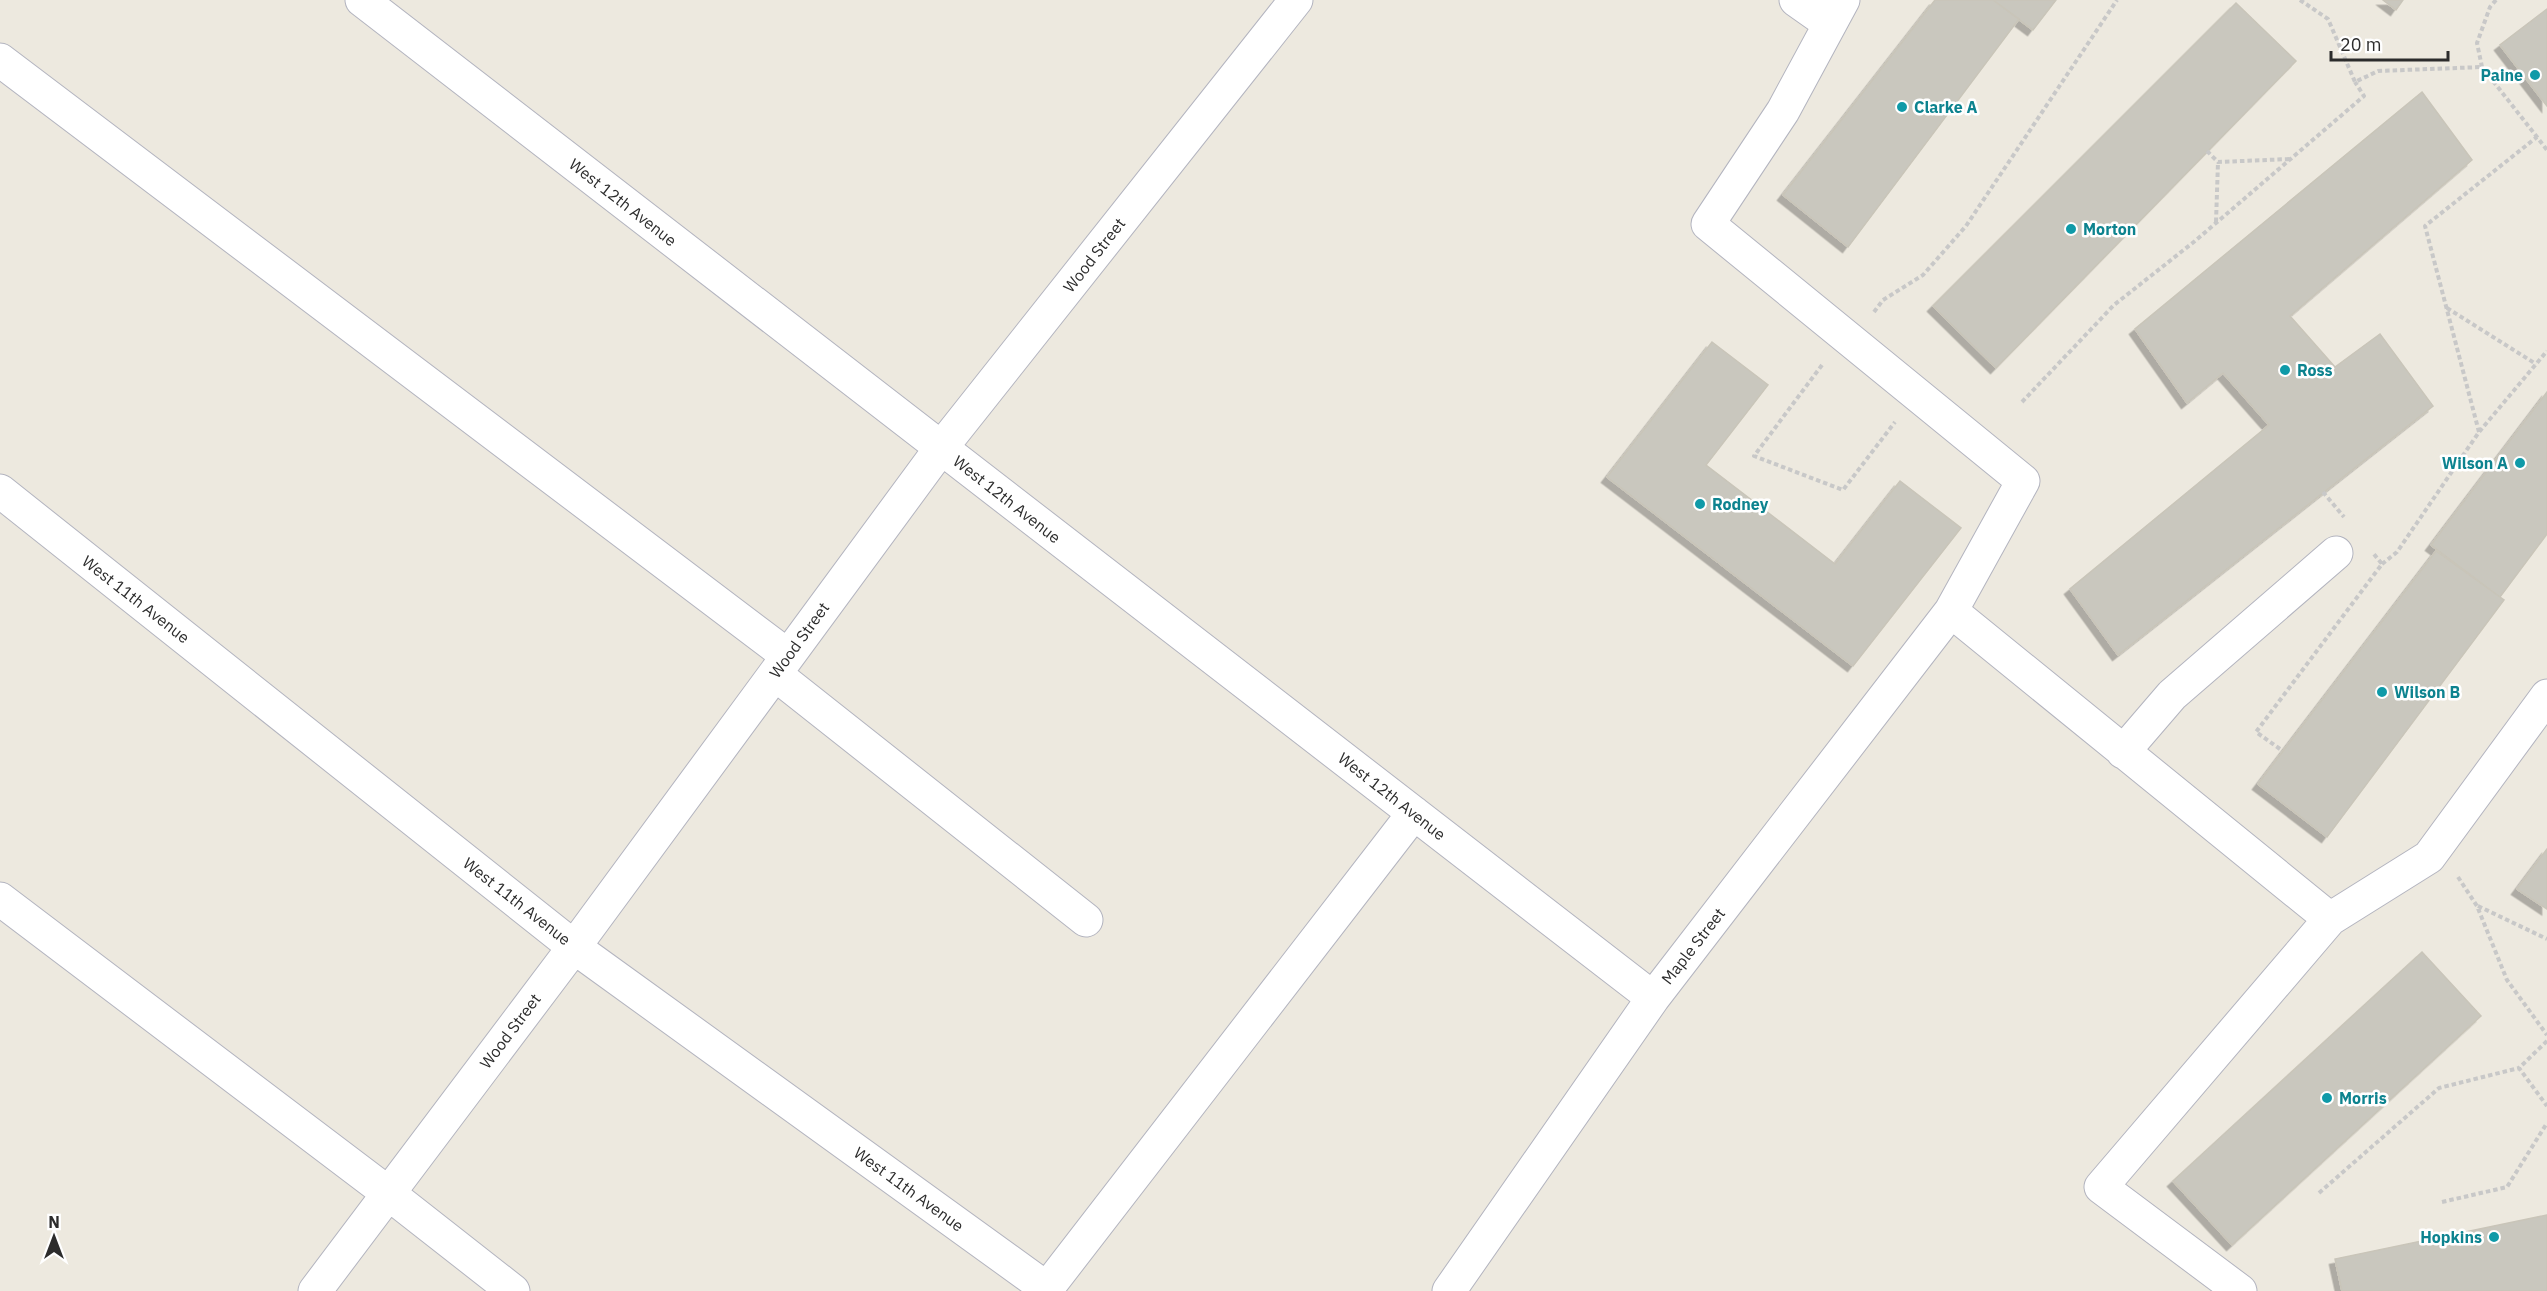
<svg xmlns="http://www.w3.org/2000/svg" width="2547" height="1291" viewBox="0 0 2547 1291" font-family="'IBM Plex Sans',sans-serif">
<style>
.building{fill:#c9c7be;stroke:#c9c5b9;stroke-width:1.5;filter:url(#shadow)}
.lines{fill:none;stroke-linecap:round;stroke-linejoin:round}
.minor-casing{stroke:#b3b4bf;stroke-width:35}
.path{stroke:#c8c8c8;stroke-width:4;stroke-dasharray:4.5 3;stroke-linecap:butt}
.minor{stroke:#fff;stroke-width:33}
.culture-dot{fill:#0f9aa8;stroke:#fff;stroke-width:2}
.labels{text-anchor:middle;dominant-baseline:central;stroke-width:5;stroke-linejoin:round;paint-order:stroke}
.culture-label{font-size:16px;font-weight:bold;fill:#0d838f;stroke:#fff;text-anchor:start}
.street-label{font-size:16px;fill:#2c2c2c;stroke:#fff}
</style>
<defs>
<filter id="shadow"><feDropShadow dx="-5.5" dy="5.5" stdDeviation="0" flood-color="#0004"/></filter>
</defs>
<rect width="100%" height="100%" fill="#ede9df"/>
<path class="building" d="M 1935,0 L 1993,0 L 2019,19 L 1848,247 L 1783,195 Z
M 1993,0 L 2056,0 L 2033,30 Z
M 2383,0 L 2403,0 L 2396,10 Z
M 2236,3 L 2296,61 L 1996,368 L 1933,306 Z
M 2547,9 L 2547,106 L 2500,45 Z
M 2422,92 L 2472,160 L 2290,316 L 2335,367 L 2380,334 L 2433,406 L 2118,655 L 2070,589 L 2269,425 L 2223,373 L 2187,403 L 2135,329 Z
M 1712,342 L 1768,385 L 1706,465 L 1835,564 L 1900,481 L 1961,528 L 1853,666 L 1607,477 Z
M 2547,392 L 2547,534 L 2500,597 L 2431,545 Z
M 2436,551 L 2504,600 L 2327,837 L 2258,784 Z
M 2547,849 L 2547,909 L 2517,889 Z
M 2422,952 L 2481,1016 L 2232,1245 L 2173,1181 Z
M 2547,1215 L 2547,1291 L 2342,1291 L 2335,1259 Z"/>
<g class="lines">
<g class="minor-casing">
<path id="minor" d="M 362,0 L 1653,998
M 1796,0 L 1830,24
M 0,60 L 788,656
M 0,491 L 574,947 L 1050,1291
M 1951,611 L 2330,919 L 2101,1187 L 2240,1291
M 775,674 L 1086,920
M 2123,752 L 2172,695 L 2336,553
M 0,899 L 388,1193 L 513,1291
M 2330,919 L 2429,857 L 2547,696
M 315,1291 L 574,947 L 941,448 L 1296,0
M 1045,1291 L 1414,813
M 1449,1291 L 1653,998 L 1951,611 L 2023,481 L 1708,224 L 1783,111 L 1843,0"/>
</g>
<path class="path" d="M 2300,0 L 2328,19 L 2355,82 L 2378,71 L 2482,67
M 2496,0 L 2490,7 L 2477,43 L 2482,67 L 2537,137
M 2207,151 L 2218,162 L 2290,159
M 2216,222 L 2218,162
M 2447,308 L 2536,364
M 1874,312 L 1883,300 L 1923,275 L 1966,226 L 2117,0
M 1822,365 L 1754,456 L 1843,490 L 1895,422
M 2022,402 L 2114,305 L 2195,241 L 2364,96 L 2355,82
M 2479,432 L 2425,226 L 2537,137 L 2547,150
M 2323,492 L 2344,517
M 2382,564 L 2397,552 L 2479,432 L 2547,351
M 2280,749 L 2256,732 L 2382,564 L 2373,553
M 2458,877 L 2477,906 L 2507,980 L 2547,1035
M 2478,906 L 2547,939
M 2547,1041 L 2519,1068 L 2547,1106
M 2319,1193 L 2439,1088 L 2519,1068
M 2442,1202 L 2507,1187 L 2547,1123"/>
<use href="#minor" class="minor"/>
</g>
<g class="culture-dot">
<circle cx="2535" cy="75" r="6"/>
<circle cx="1902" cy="107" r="6"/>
<circle cx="2071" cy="229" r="6"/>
<circle cx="2285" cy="370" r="6"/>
<circle cx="2520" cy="463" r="6"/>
<circle cx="1700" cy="504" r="6"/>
<circle cx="2382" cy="692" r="6"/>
<circle cx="2327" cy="1098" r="6"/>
<circle cx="2494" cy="1237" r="6"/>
</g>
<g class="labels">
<g class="culture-label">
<text x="2523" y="75" text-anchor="end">Paine</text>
<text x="1914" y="107">Clarke A</text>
<text x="2083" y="229">Morton</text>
<text x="2297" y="370">Ross</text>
<text x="2508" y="463" text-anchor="end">Wilson A</text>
<text x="1712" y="504">Rodney</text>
<text x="2394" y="692">Wilson B</text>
<text x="2339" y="1098">Morris</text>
<text x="2482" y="1237" text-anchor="end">Hopkins</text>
</g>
<g class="street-label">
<text transform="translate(623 202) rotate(38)">West 12th Avenue</text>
<text transform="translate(1094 255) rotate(-52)">Wood Street</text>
<text transform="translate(1007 499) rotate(38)">West 12th Avenue</text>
<text transform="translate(136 599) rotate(38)">West 11th Avenue</text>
<text transform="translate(799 640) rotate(-54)">Wood Street</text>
<text transform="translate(1392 796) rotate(38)">West 12th Avenue</text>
<text transform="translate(517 901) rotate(38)">West 11th Avenue</text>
<text transform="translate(1693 946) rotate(-52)">Maple Street</text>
<text transform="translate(510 1031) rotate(-53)">Wood Street</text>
<text transform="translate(909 1189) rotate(36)">West 11th Avenue</text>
</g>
</g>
<g transform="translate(54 1237)" stroke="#ffffff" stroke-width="4.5" paint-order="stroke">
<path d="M0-4.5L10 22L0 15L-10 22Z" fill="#2c2c2c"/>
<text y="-9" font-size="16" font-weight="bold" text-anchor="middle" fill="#2c2c2c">N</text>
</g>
<path d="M2331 51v9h117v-9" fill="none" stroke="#2c2c2c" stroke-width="3"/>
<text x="2340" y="51" font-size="18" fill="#2c2c2c" stroke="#ffffff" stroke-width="4.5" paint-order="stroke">20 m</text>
</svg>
